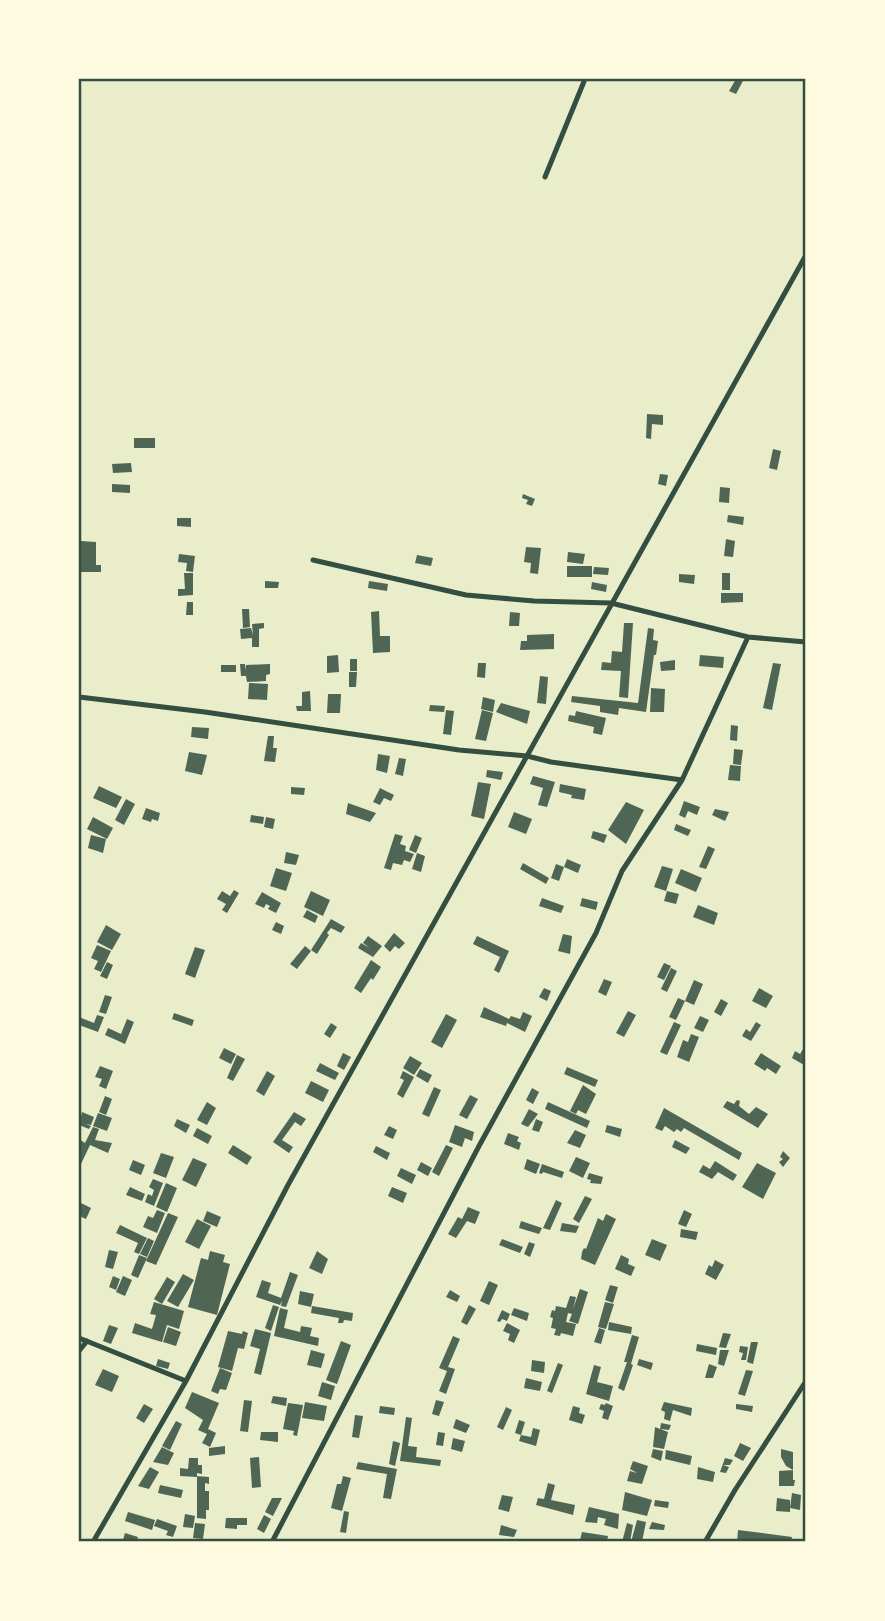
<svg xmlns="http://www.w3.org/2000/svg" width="885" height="1621" font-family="'Work Sans',sans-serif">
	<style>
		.building { fill: #4f6655 }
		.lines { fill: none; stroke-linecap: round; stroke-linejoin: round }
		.minor { stroke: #344e41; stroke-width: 5 }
		.neatline { fill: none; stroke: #344e41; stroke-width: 2.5 }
	</style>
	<rect width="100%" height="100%" fill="#e9edc9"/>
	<!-- building -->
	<path class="building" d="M736 79H744L736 94 729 91Z
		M647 414 663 415V425L652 424 651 439 646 438Z
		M134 438H155V448H134Z
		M773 449 781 451 777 470 769 468Z
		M131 463 132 472 113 473 112 464Z
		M660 474 668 475 666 486 658 484Z
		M112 484 130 485V493L112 492Z
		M720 487 730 488 729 503 719 502Z
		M523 494 535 499 532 506 526 504 528 500 522 498Z
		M728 515 744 517 743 525 727 522Z
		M177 518H191V527L177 526Z
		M726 539 735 541 733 557 724 556Z
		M81 541 96 542V565H101V572H80Z
		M526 547 541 548 538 574 530 573 531 563 524 562Z
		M568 552 585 554 583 564 567 562Z
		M179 554 195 556 193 572 186 571 187 563 178 562Z
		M417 555 433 558 431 566 415 563Z
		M567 566H592V577H567Z
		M594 567 609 568 608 575 593 574Z
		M184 573H193V595L178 596V589H185Z
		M722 573H730V590H722Z
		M679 574 695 575 694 584 679 582Z
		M265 581 279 582 278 588H265Z
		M369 581 388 584 387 591 368 588Z
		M592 582 607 585 606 592 591 589Z
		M721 593H743V602L721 603Z
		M187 602H193V615H186Z
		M242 609H249L250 627 243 628Z
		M379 611 380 636H390V652L373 653 371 612Z
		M510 612 520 613 519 626H509Z
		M264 623V628L259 629V647H252V638L241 639 240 629 251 628 253 635 252 624Z
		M624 623H633L628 698 619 697 621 671 601 670 602 662 611 663 612 651 622 652Z
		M648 628 654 629 653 640 658 641 656 655H654L646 712 619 708 618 715 600 712V706L571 702 572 696 638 703Z
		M554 634V649L520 650 521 641H527V635Z
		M338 655 339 672 327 673V656Z
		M700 655 724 657 723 668 699 666Z
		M350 659H357V671H350Z
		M675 660V670L661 671 660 662Z
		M478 663H486L485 678 477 677Z
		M773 663 781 664 772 710 763 708Z
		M240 664H245V670L246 665 270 664V674L266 675V681L247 682 246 676H241Z
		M221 665H236V672H221Z
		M349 672H357L356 687H349Z
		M540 676 548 677 546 704 537 703Z
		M249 683 268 684 267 700 248 699Z
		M651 688 665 689 664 712H650Z
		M310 691 311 711H297L296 706H302V692Z
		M328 694H341L340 713H327Z
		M483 697 495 700 493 712 481 709Z
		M501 703 530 711 527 724 496 712Z
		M430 705 445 706 444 712 429 711Z
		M446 710 454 711 451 735 443 734Z
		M482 710 493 713 486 741 475 739Z
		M576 711 606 718 602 735 593 733 594 727 568 721 569 715 575 716Z
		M731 725 738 726 737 741 730 740Z
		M192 727 209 728 208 739 191 737Z
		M268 736H274L273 748H277L275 762 264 761Z
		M734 749 743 750 741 765 733 764Z
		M189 752 207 755 202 775 185 771Z
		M378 754 390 756 387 773 376 770Z
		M399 758 406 759 403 776 395 774Z
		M730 765 741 766 740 781 728 780Z
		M487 770 503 772 501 780 486 777Z
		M533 776 555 782 547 807 538 805 543 788 530 784Z
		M478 782 491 784 484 819 471 816Z
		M560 784 586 789 584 800 571 798 572 795 559 792Z
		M99 786 122 797 116 808 93 798Z
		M291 787 305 788 304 795 291 794Z
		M380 788 394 795 391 801 384 798 380 805 373 802Z
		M126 799 135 804 124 825 115 820Z
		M684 801 700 807 697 815 688 811 685 818 679 815Z
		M626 802 644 810 626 844 608 830Z
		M348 803 376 813 370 822 346 814Z
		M146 808 160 813 158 821 152 819 151 822 142 819Z
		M715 809 729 812 725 821 712 815Z
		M514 812 532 819 526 834 508 827Z
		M251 815 264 817 263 824 250 822Z
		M93 817 113 828 107 839 87 829Z
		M266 817 275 819 273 829 264 827Z
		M676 824 691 830 688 836 674 830Z
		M593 831 607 835 604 843 591 838Z
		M395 834 403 836 400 844 406 846 405 851 414 854 410 862 404 860 402 865 393 863 391 870 384 868Z
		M91 835 106 839 103 853 88 848Z
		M415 835 422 838 416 853 409 850Z
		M708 846 715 849 706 869 699 867Z
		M286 852 299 855 296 865 284 863Z
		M417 853 425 856 421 872 412 869Z
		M567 859 581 865 578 873 564 867Z
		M523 863 549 878 546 884 520 869Z
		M556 864 564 867 559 881 551 878Z
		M662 866 673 869 666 891 654 887Z
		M276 868 292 873 286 891 270 886Z
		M681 869 702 878 696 892 675 883Z
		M234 890 239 893 227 913 222 910 226 904 217 899 222 891 230 896Z
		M311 891 330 900 323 916 304 907Z
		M667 891 679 894 676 904 664 901Z
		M262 892 281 903 276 913 268 909 270 906 266 904 264 908 255 904Z
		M542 898 564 906 561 913 539 906Z
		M582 898 598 902 596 910 580 906Z
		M698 905 718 913 714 925 693 917Z
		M307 910 318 916 315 923 303 917Z
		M331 919 345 927 341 933 331 928 327 933 329 935 317 954 311 950Z
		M276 922 284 926 281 934 272 930Z
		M106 925 121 934 112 950 97 942Z
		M394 933 405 943 399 949 395 946 390 952 384 946Z
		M563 934 572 936 570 954 558 951Z
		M368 936 382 946 373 957 358 948 361 943 370 948 363 943Z
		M477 936 509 951 499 973 494 970 500 957 473 944Z
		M97 945 111 951 101 972 94 969 98 961 91 958Z
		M305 946 311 951 297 969 290 964Z
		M195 947 205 950 195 978 185 974Z
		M371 960 381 967 373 980 371 978 361 993 354 988Z
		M107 962 113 965 107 979 100 976Z
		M664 963 671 966 664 980 657 977Z
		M671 968 677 971 667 992 661 989Z
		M604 979 612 982 606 996 598 992Z
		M694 980 703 984 694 1005 685 1001 676 1020 669 1017 678 998 685 1001Z
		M544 988 551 991 547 1001 539 997Z
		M759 988 773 996 766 1008 752 1001Z
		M105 995 112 997 106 1014 99 1012Z
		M721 999 728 1003 721 1016 714 1012Z
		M484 1007 509 1019 511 1016 520 1019 523 1012 532 1016 525 1032 507 1023 506 1026 480 1017Z
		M628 1011 636 1015 624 1037 616 1033Z
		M174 1013 194 1020 192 1026 172 1019Z
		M446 1014 457 1020 442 1048 431 1042Z
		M97 1015 104 1017 98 1032 79 1025V1017L94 1023Z
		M700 1016 709 1020 703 1032 694 1028Z
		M127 1019 134 1022 125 1044 105 1035 108 1028 121 1034Z
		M674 1022 681 1025 667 1055 660 1052Z
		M756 1022 761 1025 751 1041 742 1036 746 1029 750 1032Z
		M331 1023 337 1027 330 1038 324 1034Z
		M691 1034 699 1037 689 1062 677 1057 683 1040 688 1042Z
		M806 1044V1061L804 1065 792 1058 795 1051 800 1054Z
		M224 1048 236 1054 231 1064 219 1058Z
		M343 1053 351 1057 344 1070 337 1066Z
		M761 1053 781 1066 776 1074 767 1068 765 1071 754 1064Z
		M237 1055 245 1059 233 1081 227 1078Z
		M410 1056 422 1063 414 1075 403 1068Z
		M320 1063 339 1073 335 1080 316 1071Z
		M100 1066 113 1071 106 1089 99 1086 102 1079 95 1077Z
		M567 1067 598 1080 595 1087 564 1074Z
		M420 1069 432 1075 428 1083 416 1076Z
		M267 1071 275 1076 264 1096 256 1091Z
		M403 1071 414 1077 403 1098 397 1094 404 1080 400 1078Z
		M311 1081 329 1090 323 1102 305 1093Z
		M583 1085 596 1094 586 1114 578 1110 576 1114 570 1111Z
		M434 1087 441 1090 429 1117 422 1114Z
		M532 1088 539 1092 533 1104 526 1100Z
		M470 1095 478 1099 467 1119 459 1115Z
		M105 1096 112 1099 106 1115 99 1112Z
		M737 1100 740 1101 739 1106 749 1114 756 1107 768 1114 758 1128 723 1107 727 1101 734 1104Z
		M207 1102 216 1108 207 1125 197 1120Z
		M548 1102 590 1121 587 1128 545 1109Z
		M664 1108 742 1153 739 1160 684 1128 681 1132 677 1129 674 1132 665 1126 662 1131 655 1128Z
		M529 1109 538 1114 528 1127 521 1124Z
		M82 1112 94 1117 91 1125 86 1124 91 1126 89 1129 79 1125Z
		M294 1112 306 1119 301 1126 295 1122 282 1140 293 1147 289 1153 273 1142Z
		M98 1113 112 1118 107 1131 93 1126Z
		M177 1119 190 1125 186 1133 174 1126Z
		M536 1119 543 1122 539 1132 532 1130Z
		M455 1125 474 1132 472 1141 465 1138 462 1147 449 1142Z
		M607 1125 622 1129 620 1137 605 1132Z
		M389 1126 397 1130 393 1139 384 1135Z
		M93 1127 99 1129 95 1140 112 1143 108 1153 90 1145 81 1164 79 1163V1139L85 1143Z
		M197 1128 212 1136 208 1144 193 1136Z
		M575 1130 586 1135 580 1148 567 1143Z
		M508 1133 519 1137 517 1141 521 1143 519 1150 504 1144Z
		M675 1140 690 1148 686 1154 672 1147Z
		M233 1145 252 1157 247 1165 228 1153Z
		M446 1145 453 1148 439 1176 432 1172Z
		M376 1146 390 1153 387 1160 373 1152Z
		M783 1151 790 1158 783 1167 779 1162 783 1159 780 1157Z
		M161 1153 174 1157 166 1178 153 1173Z
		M576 1157 590 1163 583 1178 569 1171Z
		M193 1158 207 1164 196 1187 182 1180Z
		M527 1159 540 1164 536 1174 524 1169Z
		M133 1160 145 1165 141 1175 129 1170Z
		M715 1161 737 1175 733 1181 718 1172 712 1179 699 1172 703 1165 710 1169Z
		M421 1162 432 1168 428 1176 417 1170Z
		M757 1163 776 1173 763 1199 742 1187Z
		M542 1164 564 1172 562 1178 543 1172 542 1174 539 1173Z
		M401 1168 416 1175 412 1184 397 1176Z
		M589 1173 603 1177 601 1184 590 1183 591 1180 587 1179Z
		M153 1179 163 1183 154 1206 145 1202 148 1194 152 1196 154 1190 149 1187Z
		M166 1183 177 1188 167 1212 156 1207Z
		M130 1187 145 1194 142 1201 126 1195Z
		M392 1187 407 1193 403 1203 388 1196Z
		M585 1196 592 1199 579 1223 573 1219Z
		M556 1200 562 1203 550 1230 543 1228Z
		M79 1202 91 1208 86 1219 79 1216Z
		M468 1207 480 1212 475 1224 467 1221 456 1238 448 1234 458 1217 462 1219Z
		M157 1210 165 1213 157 1233 143 1227 148 1216 153 1218Z
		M684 1210 692 1214 686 1227 678 1224Z
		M207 1211 221 1217 217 1227 203 1221Z
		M168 1213 178 1217 156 1265 146 1261Z
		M606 1214 616 1219 595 1265 581 1259 582 1252 584 1248 586 1249 598 1218 603 1221Z
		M197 1219 211 1226 199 1249 185 1242Z
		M521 1221 542 1228 539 1234 519 1228Z
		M562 1223 579 1226 576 1233 560 1231Z
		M120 1225 147 1238 139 1254 134 1252 138 1243 116 1233Z
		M681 1229 698 1232 696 1240 680 1237Z
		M148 1238 154 1241 147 1257 140 1254Z
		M502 1239 523 1247 520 1253 499 1245Z
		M652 1239 667 1245 660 1261 645 1255Z
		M529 1242 535 1244 530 1257 524 1254Z
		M109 1250 118 1252 113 1269 105 1267Z
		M210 1251 225 1255 223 1262 230 1264 217 1315 188 1307 201 1258 208 1260Z
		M317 1251 328 1259 322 1274 309 1268Z
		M139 1255 147 1258 138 1278 131 1275Z
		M621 1255 629 1259 628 1264 635 1267 631 1276 615 1269Z
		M715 1260 724 1265 716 1280 705 1274 709 1265 712 1267Z
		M290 1272 298 1275 286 1307 281 1306 282 1301 280 1305 256 1297 262 1280 271 1283 268 1293 281 1298Z
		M183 1274 194 1280 178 1307 167 1301Z
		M113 1276 120 1279 116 1290 109 1287Z
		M123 1276 132 1280 125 1296 116 1292Z
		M167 1277 175 1282 162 1304 154 1299Z
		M489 1281 498 1285 489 1305 480 1301Z
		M610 1285 618 1287 613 1303 605 1300Z
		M580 1289 588 1292 578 1324 569 1321 572 1314 568 1313 566 1322 576 1324 573 1336 561 1333 560 1336 554 1335 556 1329 551 1328 553 1318 550 1317 552 1310 555 1311 556 1306 566 1308 570 1296 576 1297 573 1309Z
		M450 1290 460 1296 457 1302 446 1297Z
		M300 1291 314 1294 311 1307 298 1304Z
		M154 1302 184 1311 179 1329 167 1325 162 1342 132 1333 135 1323 152 1329 156 1315 150 1314Z
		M605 1302 614 1304 606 1329 598 1327Z
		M273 1305 279 1307 271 1331 265 1328Z
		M469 1305 476 1309 467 1325 461 1322Z
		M312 1306 353 1313 352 1321 344 1320 343 1323H338L339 1318 311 1313Z
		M280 1308 288 1310 284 1328 300 1332 301 1326 312 1328 310 1336 319 1338 318 1346 274 1336Z
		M514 1308 529 1313 527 1321 511 1315Z
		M502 1310 510 1314 507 1321 502 1319 500 1322 497 1321Z
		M609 1322 632 1327 631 1334 608 1330Z
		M507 1323 520 1330 514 1343 508 1340 510 1334 503 1331Z
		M109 1325 118 1328 111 1344 103 1341Z
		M168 1327 181 1332 176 1346 163 1342Z
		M599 1328 605 1330 601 1344 594 1342Z
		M255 1329 271 1333 261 1375 254 1373 260 1349 250 1346Z
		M228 1331 242 1334 243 1331 248 1333 244 1349 238 1348 232 1371 218 1367Z
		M723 1333 731 1334 726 1348 719 1347Z
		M632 1335 639 1337 631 1364 633 1365 624 1391 618 1388 627 1362H624Z
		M453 1336 460 1339 448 1367 455 1369 446 1394 439 1391 447 1371 439 1368Z
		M341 1341 351 1345 337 1384 326 1380Z
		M751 1342H758L753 1364 747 1362Z
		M697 1344 717 1348 716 1355 696 1351Z
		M740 1346 748 1347 746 1360H741L743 1353 739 1352Z
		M311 1350 325 1354 321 1368 307 1365Z
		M720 1350H729L724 1366 718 1364Z
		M158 1359 170 1363 168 1369 156 1366Z
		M639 1359 653 1363 651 1370 637 1365Z
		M532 1360 545 1362 544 1373 531 1371Z
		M558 1363 563 1365 552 1393 547 1391Z
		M709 1364 717 1367 713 1378H705Z
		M594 1365 601 1367 597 1382 613 1386 609 1401 586 1394Z
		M220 1368 232 1373 226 1390 220 1389 218 1394 211 1391Z
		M103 1369 119 1376 112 1392 95 1385Z
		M746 1370 753 1371 745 1396 738 1394Z
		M526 1378 542 1382 540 1391 524 1388Z
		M322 1382 335 1386 331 1400 318 1396Z
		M192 1392 219 1403 208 1429 216 1433 210 1447 202 1443 207 1434 198 1430 203 1420 185 1408Z
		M273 1396 287 1398 286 1406 271 1403Z
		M244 1400 252 1401 248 1432 240 1431Z
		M436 1400 444 1402 439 1416 432 1414Z
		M305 1402 327 1406 324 1421 302 1418Z
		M664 1402 692 1408 691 1416 673 1410 670 1421 664 1419 665 1412 661 1410Z
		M288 1403 303 1405 297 1436 293 1435 294 1431 283 1429Z
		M606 1403 613 1406 608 1420 602 1418 604 1411 599 1409 601 1404 605 1405Z
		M144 1404 153 1409 144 1423 136 1418Z
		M736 1404 753 1406 752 1412 736 1409Z
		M380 1406 395 1408 394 1415 379 1413Z
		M573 1406 580 1408 579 1413 585 1415 582 1424 569 1420Z
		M506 1407 512 1410 503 1430 497 1427Z
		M355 1415 363 1416 359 1438 352 1437Z
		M406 1417 412 1418 408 1446 417 1447 416 1457 441 1460 440 1466 400 1461Z
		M456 1419 470 1425 466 1433 453 1428Z
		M519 1420 525 1422 521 1435 515 1433Z
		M176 1421 182 1424 170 1450 162 1446Z
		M661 1423 671 1425 669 1430 660 1429 668 1432 664 1449 653 1447 655 1427 660 1429Z
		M533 1428 540 1430 536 1446 519 1441 521 1435 531 1437Z
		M261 1432H278V1442L260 1440Z
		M438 1432 445 1433 443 1446 436 1445Z
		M453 1438 465 1441 462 1452 451 1449Z
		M393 1441 400 1443 395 1466 389 1464Z
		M740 1443 751 1448 743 1461 734 1456Z
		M225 1446V1454L209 1456V1448Z
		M162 1447 174 1453 168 1465 153 1462Z
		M653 1449 663 1451 661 1461 651 1457Z
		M781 1449 793 1452V1480H795L794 1486H779V1471L793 1470 786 1466 781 1457Z
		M666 1450 692 1456 690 1465 665 1459Z
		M259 1457 261 1487 252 1488 250 1458Z
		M189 1458H198V1465H202V1474L197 1473V1477L180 1476V1468L188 1469Z
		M725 1458 733 1460 730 1465H723L729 1467 726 1473 720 1472Z
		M633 1461 648 1466 642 1484 627 1481 630 1471 637 1473 630 1469Z
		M358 1462 397 1469 391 1499 383 1498 387 1474 356 1469Z
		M150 1467 159 1472 149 1489 138 1486Z
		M698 1467 715 1472 713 1482 697 1479Z
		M197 1476 209 1477V1484L205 1483V1491H209V1510H206V1519L197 1518Z
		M343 1476 351 1478 342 1511 331 1508 337 1484H341Z
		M548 1483 555 1485 551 1500 575 1505 573 1515 536 1505 538 1498 544 1499Z
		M160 1485 183 1490 181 1498 158 1493Z
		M625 1492 652 1500 647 1516 622 1510Z
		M792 1493 801 1495 800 1510 790 1508Z
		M502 1495 513 1497 509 1512 498 1509Z
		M272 1498H282L273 1516 265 1512Z
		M777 1498 790 1500V1512L776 1511Z
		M655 1500 669 1502 668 1508 654 1506Z
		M589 1507 619 1514 618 1529 604 1525 606 1519 598 1517 597 1523 585 1522Z
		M344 1511 349 1512 346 1533 340 1532Z
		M128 1512 155 1520 152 1530 125 1521Z
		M185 1514 195 1516 193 1528 183 1527Z
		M264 1515 271 1519 264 1533 257 1529Z
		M226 1518H247V1525H237V1529L225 1528Z
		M157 1519 177 1526 173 1537 166 1535 168 1531 154 1526Z
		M637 1520 646 1522 642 1542H631Z
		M652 1522 665 1525 664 1530 649 1529Z
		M195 1523 205 1524 203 1539 193 1538Z
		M627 1523 633 1525 630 1542H622Z
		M501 1525 517 1530 514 1537 499 1535Z
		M738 1530 792 1537 791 1542H737Z
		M582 1532 608 1536 607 1542 580 1540Z
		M125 1533 138 1537 137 1542 123 1540Z"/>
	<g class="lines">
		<!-- minor -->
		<path class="minor" d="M545 177 585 79
			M313 560 466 595 534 601 611 603 748 637 806 642
			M79 697 205 712 459 750 527 756 551 762 682 780
			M79 1338 186 1381
			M79 1351 87 1341
			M93 1542 186 1381 288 1185 806 255
			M272 1542 479 1146 596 933 622 871 682 780 748 637
			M705 1542 735 1490 806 1381"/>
	</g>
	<!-- border -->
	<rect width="885" height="1621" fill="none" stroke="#fefae0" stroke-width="161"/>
	<rect x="80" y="80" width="724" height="1460" class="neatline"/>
</svg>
